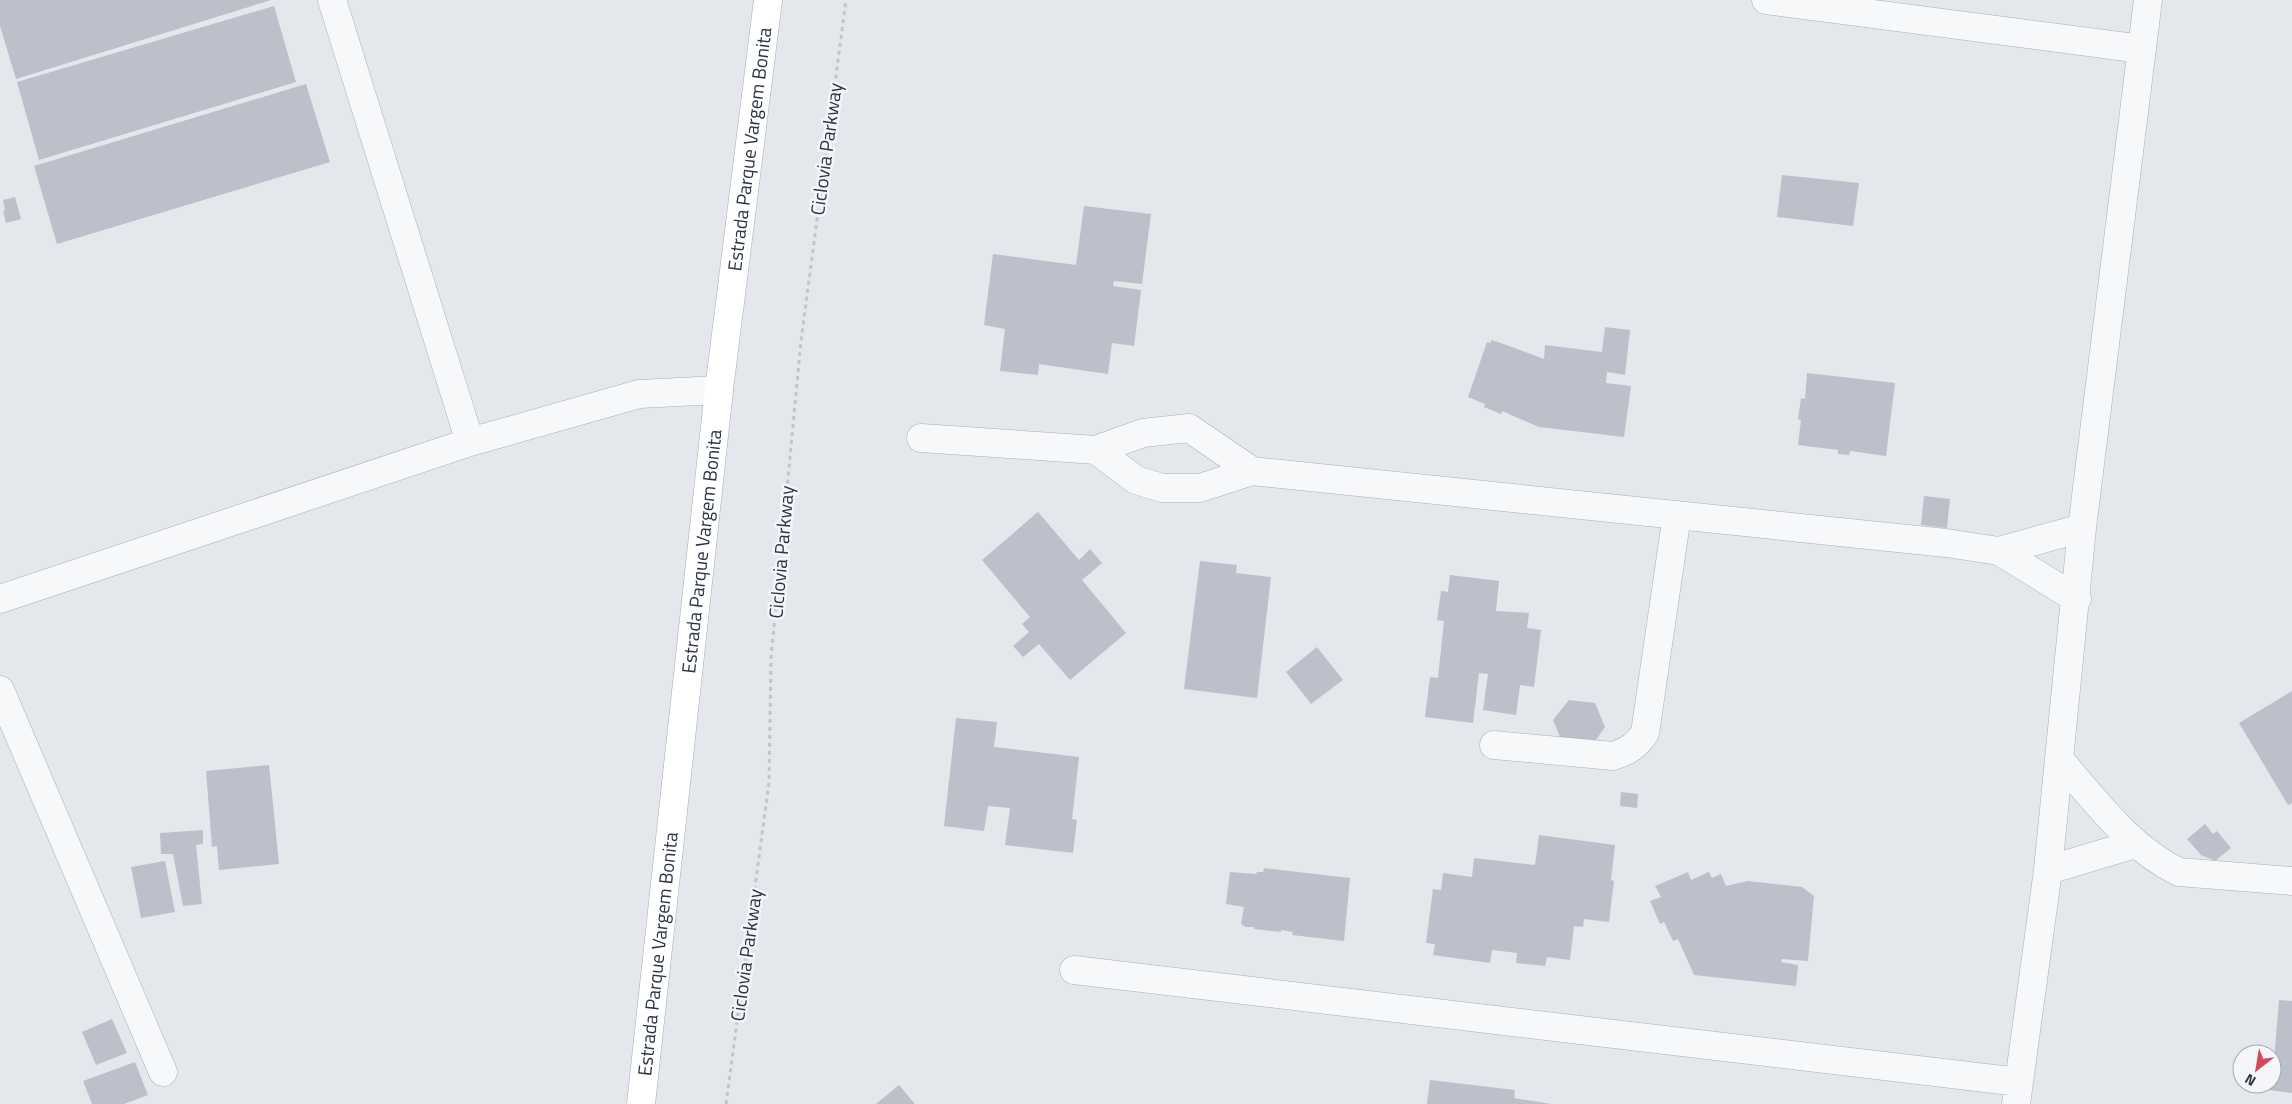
<svg xmlns="http://www.w3.org/2000/svg" width="2292" height="1104" font-family="'Titillium Web',sans-serif">
	<style>
		.building { fill: #bbc0ca }
		.lines { fill: none; stroke-linecap: round; stroke-linejoin: round }
		.minor-casing { stroke: #a9aeb7; stroke-width: 29 }
		.major-casing { stroke: #a3abb8; stroke-width: 29 }
		.path { stroke: #c2c5cb; stroke-width: 3; stroke-dasharray: 4 4; stroke-linecap: butt }
		.minor { stroke: #f7f8fa; stroke-width: 28 }
		.major { stroke: #fff; stroke-width: 28 }
		.labels { text-anchor: middle; stroke-width: 5; stroke-linejoin: round; paint-order: stroke }
		.street-label { font-size: 19px; fill: #2b3445; stroke: #f4f6f9 }
	</style>
	<rect width="100%" height="100%" fill="#e4e7ec"/>
	<!-- building -->
	<path class="building" d="M0 0H271L16 79 0 26Z
		M274 6 296 82 39 160 17 82Z
		M306 84 330 162 57 244 34 166Z
		M1782 175 1859 183 1853 226 1777 217Z
		M15 197 21 219 6 223 3 211 5 210 3 200Z
		M1084 206 1151 214 1142 284 1114 281 1113 286 1141 290 1134 346 1112 343 1108 374 1039 364 1038 375 1000 371 1005 329 984 325 993 254 1076 265Z
		M1605 327 1630 330 1625 375 1607 372 1606 383 1631 386 1624 437 1539 427 1502 411 1501 414 1484 407 1485 404 1468 397 1487 342 1491 343V340L1501 343 1544 359 1545 345 1602 352Z
		M1807 373 1895 383 1886 456 1850 451 1849 455 1838 454V450L1798 445 1801 420 1798 419 1801 398 1805 399Z
		M1924 496 1950 499 1947 528 1921 525Z
		M1038 512 1079 560 1090 549 1102 563 1082 580 1126 633 1070 680 1039 644 1023 657 1013 646 1029 632 1022 624 1030 617 982 560Z
		M1200 561 1237 565 1236 573 1271 577 1257 698 1184 689Z
		M1450 575 1499 581 1496 611 1529 613 1527 628 1541 630 1534 687 1520 685 1516 715 1483 710 1488 674 1479 673 1473 723 1425 717 1430 677 1438 678 1444 621 1437 620 1441 591 1448 592Z
		M1317 647 1343 680 1311 704 1286 672Z
		M2292 691V803L2288 805 2239 723Z
		M1569 700 1595 703 1605 727 1591 747 1563 744 1553 720Z
		M956 718 997 722 994 747 1079 757 1072 819 1077 820 1073 853 1005 845 1010 808 988 806 984 831 944 826Z
		M269 765 279 864 219 870 217 846 212 847 206 771Z
		M1621 792 1638 794 1637 808 1620 806Z
		M2205 824 2213 834 2217 831 2231 848 2215 861 2201 855 2187 839Z
		M203 830V844L196 845 202 904 183 906 173 854H161L160 833Z
		M1539 835 1615 845 1611 880 1614 881 1609 922 1584 919 1583 927 1574 926 1570 960 1547 957 1545 966 1516 963 1517 953 1492 950 1490 963 1433 955 1435 944 1426 943 1433 889 1441 890 1443 873 1472 877 1474 858 1535 865Z
		M165 861 175 912 141 918 131 867Z
		M1264 868 1350 878 1344 941 1292 935 1293 932 1281 930V932L1254 929V927H1245L1241 924 1244 907 1226 904 1230 872 1256 874 1257 872H1263Z
		M1688 872 1691 880 1709 872 1712 878 1721 874 1726 886 1748 881 1802 887 1814 896 1808 961 1782 959 1781 962 1798 965 1796 986 1694 975 1678 939 1673 941 1664 922 1660 924 1650 901 1661 897 1655 886Z
		M2279 1000 2292 1001V1093L2269 1090 2270 1084H2272Z
		M112 1019 127 1053 96 1065 82 1032Z
		M135 1062 148 1095 124 1104H92L83 1081Z
		M1430 1080 1515 1090 1514 1098 1551 1104H1427Z
		M899 1085 915 1104H876Z"/>
	<g class="lines">
		<!-- minor casing -->
		<g class="minor-casing">
			<path id="minor" d="M332 0 470 442
				M1766 0 2142 49
				M921 438 1096 450 1143 433 1189 428 1252 471 1946 543 1999 551 2077 599
				M1096 450 1136 480 1162 488H1200L1252 471
				M1999 551 2082 528
				M0 599 470 442 639 394 719 390
				M0 690 163 1072
				M1494 745 1613 756C1628 751 1636 746 1645 733L1677 515
				M2059 759C2095 800 2129 848 2179 872L2292 881
				M2048 870 2135 844
				M1074 970 2019 1082
				M2016 1104 2048 870 2082 528 2148 0"/>
		</g>
		<!-- major casing -->
		<g class="major-casing">
			<g id="major">
				<path id="s1" d="M641 1104 719 390 768 0"/>
			</g>
		</g>
		<!-- path -->
		<path class="path" d="M726 1104 769 782 771 658 801 341 846 0"/>
		<!-- minor -->
		<use href="#minor" class="minor"/>
		<!-- major -->
		<use href="#major" class="major"/>
	</g>
	<g class="labels">
		<!-- street labels -->
		<g class="street-label">
			<text transform="translate(826 149) rotate(-82)" y="7">Ciclovia Parkway</text>
			<text dy="7" stroke="none"><textPath href="#s1" startOffset="961">Estrada Parque Vargem Bonita</textPath></text>
			<text dy="7" stroke="none"><textPath href="#s1" startOffset="556">Estrada Parque Vargem Bonita</textPath></text>
			<text transform="translate(781 552) rotate(-85)" y="7">Ciclovia Parkway</text>
			<text dy="7" stroke="none"><textPath href="#s1" startOffset="151">Estrada Parque Vargem Bonita</textPath></text>
			<text transform="translate(746 955) rotate(-82)" y="7">Ciclovia Parkway</text>
		</g>
	</g>
	<!-- north arrow -->
	<g transform="translate(2257 1069) rotate(211)"><circle r="24" fill="#f4f6f9" stroke="#a4a8b1"/>
	<path d="M0-4L9 19L0 12L-9 19Z" fill="#d1495b"/>
	<text y="-8" font-size="14" font-weight="bold" text-anchor="middle" fill="#2b3445">N</text>
	</g>
</svg>
